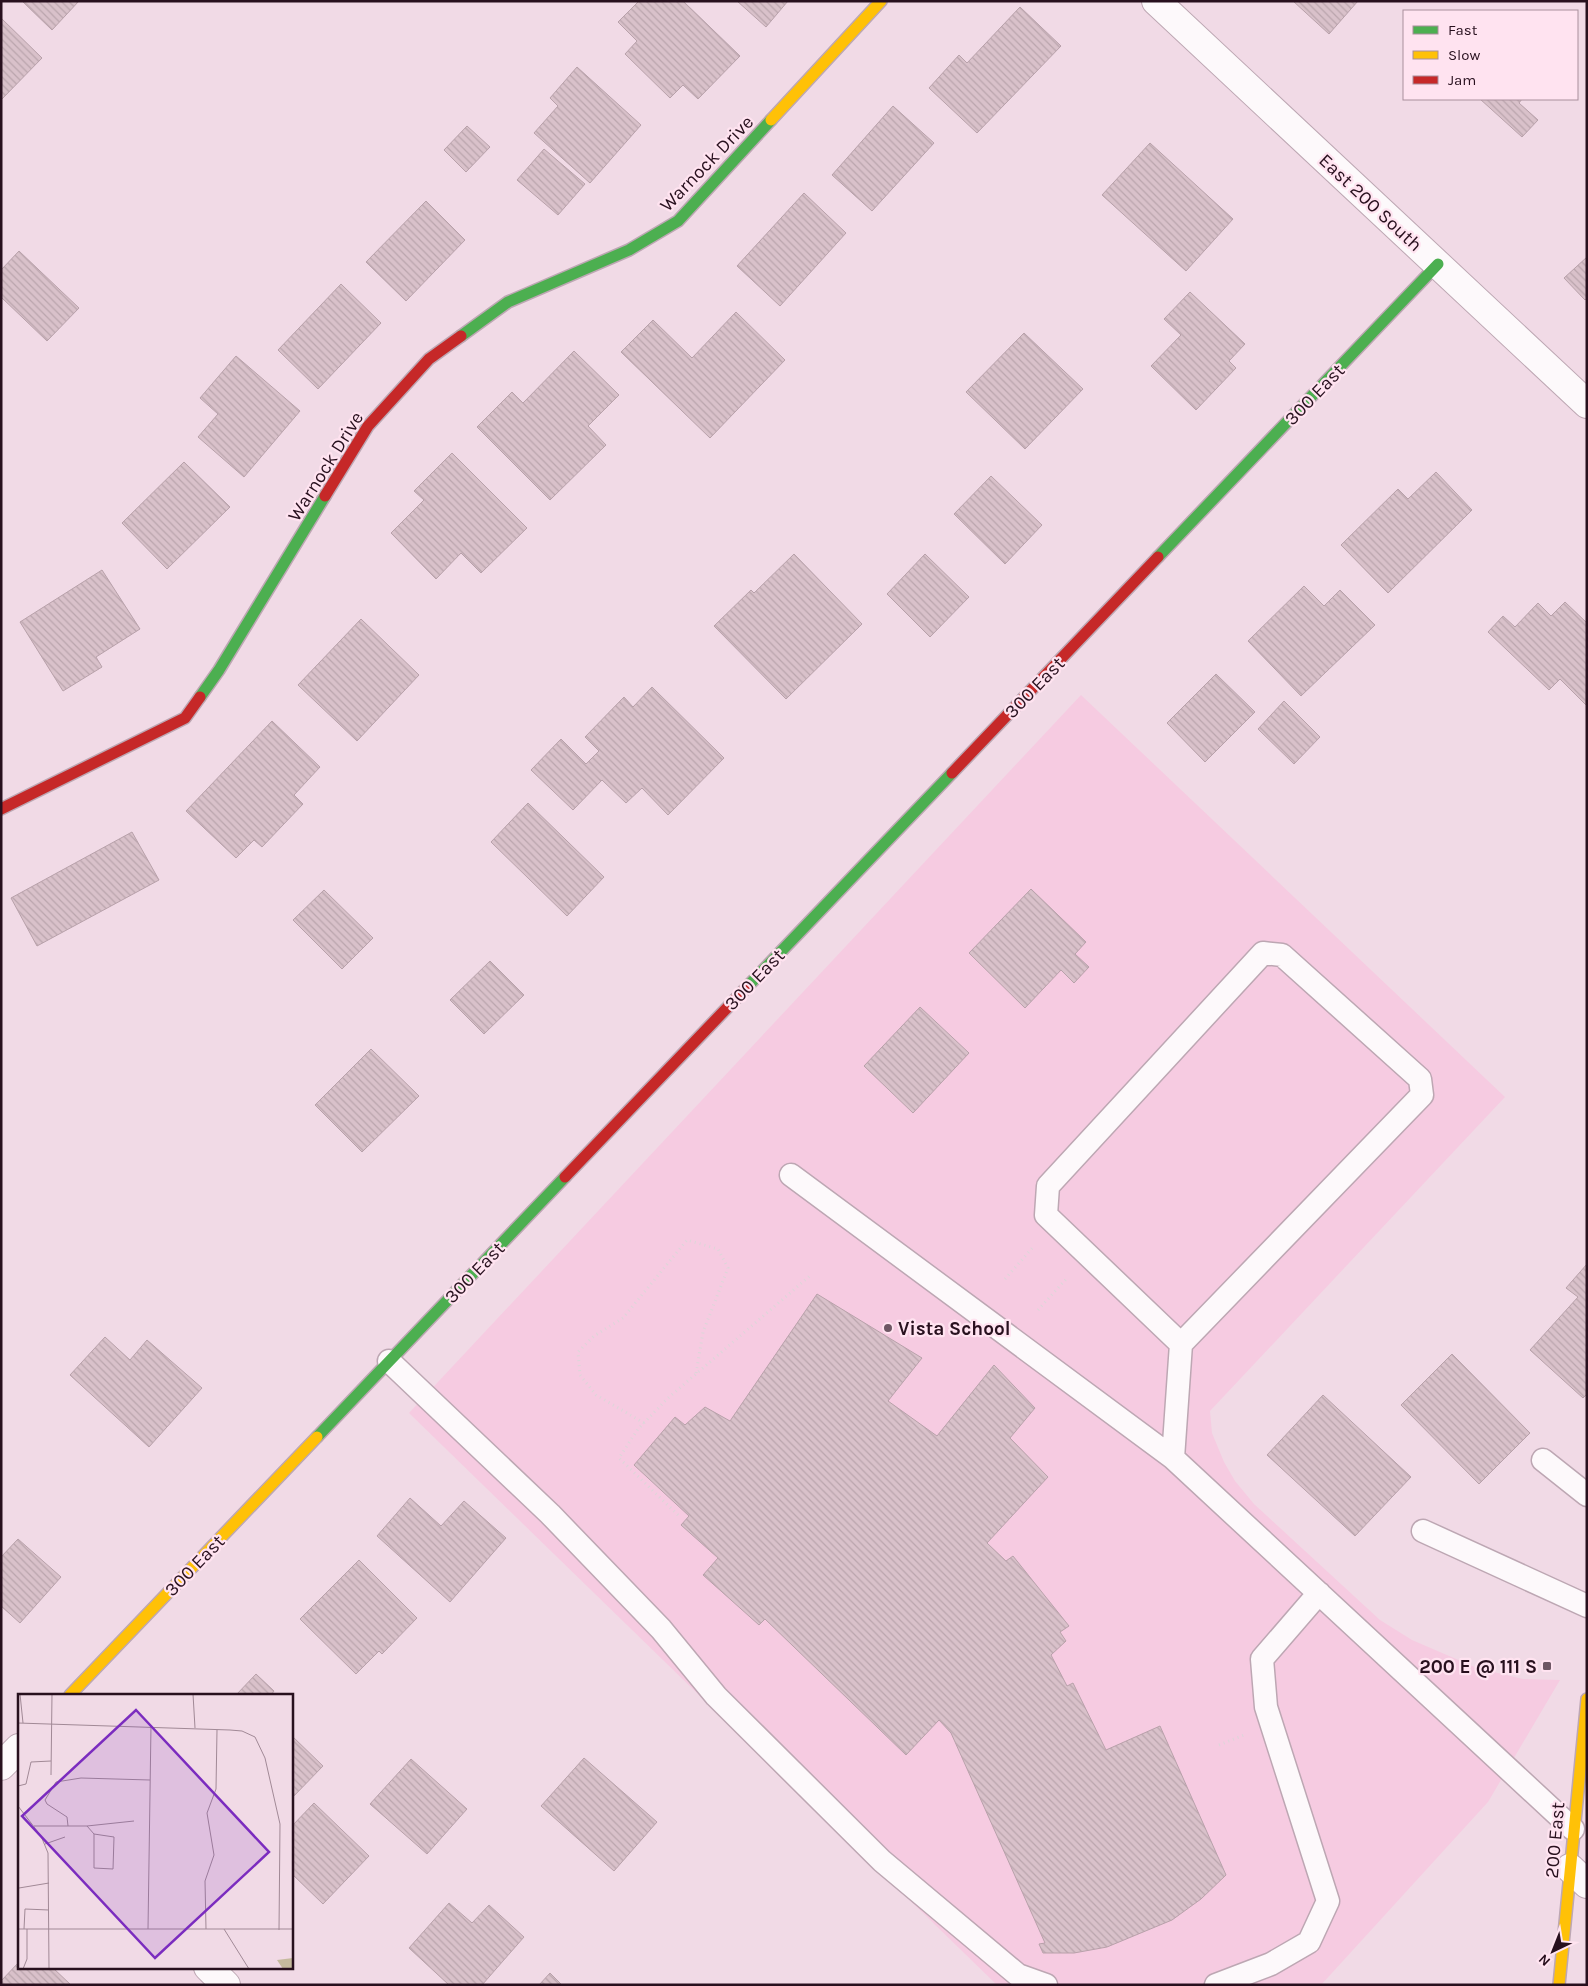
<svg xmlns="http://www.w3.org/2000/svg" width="1588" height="1986" font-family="Karla,sans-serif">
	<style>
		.built { fill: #f6cbe1 }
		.building { fill: url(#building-back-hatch); stroke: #b8a1aa }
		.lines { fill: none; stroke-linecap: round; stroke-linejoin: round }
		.lane-casing { stroke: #bda7b3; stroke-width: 25 }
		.street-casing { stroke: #bda7b3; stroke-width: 30 }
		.fast-casing { stroke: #bda7b3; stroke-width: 14 }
		.slow-casing { stroke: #bda7b3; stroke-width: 14 }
		.jam-casing { stroke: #bda7b3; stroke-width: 14 }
		.path { stroke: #ddd6d9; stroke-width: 3; stroke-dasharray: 1 4; stroke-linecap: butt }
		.lane { stroke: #fdf9fb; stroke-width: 22 }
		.street { stroke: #fdf9fb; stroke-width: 28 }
		.fast { stroke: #4caf50; stroke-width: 11 }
		.slow { stroke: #ffc107; stroke-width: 11 }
		.jam { stroke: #c62828; stroke-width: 11 }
		.poi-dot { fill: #6e5764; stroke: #ffe3f0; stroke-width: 2 }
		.labels { text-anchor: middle; stroke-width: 4.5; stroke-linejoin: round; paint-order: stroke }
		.street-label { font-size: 19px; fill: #28101e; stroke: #ffe3f0 }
		.poi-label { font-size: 19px; font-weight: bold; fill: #28101e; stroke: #ffe3f0; text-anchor: start }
		.inset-road { fill: none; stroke: #a18996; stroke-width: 1 }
		.view { fill: #7b2cbf; fill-opacity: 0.15; stroke: #7b2cbf; stroke-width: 2.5 }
		.inset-edge { fill: none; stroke: #28101e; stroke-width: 2.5 }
	</style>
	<defs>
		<pattern id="building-back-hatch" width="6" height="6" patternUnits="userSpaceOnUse" patternTransform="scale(1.25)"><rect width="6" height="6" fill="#d9c1ca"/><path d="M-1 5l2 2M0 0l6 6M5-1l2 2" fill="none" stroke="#baa5ad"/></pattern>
	</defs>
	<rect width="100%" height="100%" fill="#f1dae6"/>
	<!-- built -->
	<path class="built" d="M1081 695 1505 1097 1210 1411 1212 1433 1224 1462 1235 1481 1254 1504 1380 1620 1412 1640 1477 1668 1523 1679 1560 1680 1488 1802 1321 1985H997L409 1413Z"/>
	<!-- building -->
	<path class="building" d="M22 1H79L52 30Z
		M639 1H683L740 56 698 99 683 85 670 98 625 54 637 41 618 22Z
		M737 1H788L766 27Z
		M1293 1H1358L1329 34Z
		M1020 7 1061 46 977 133 929 88 959 55 967 63Z
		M1 18 42 58 1 100Z
		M577 67 641 125 590 183 534 133 558 106 550 98Z
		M1480 99H1522L1519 103 1538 120 1522 137Z
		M893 106 934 143 872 211 832 175Z
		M467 126 490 147 466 172 444 150Z
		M1150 143 1233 219 1186 271 1102 195Z
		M544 149 585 184 558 215 517 180Z
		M804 193 846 233 780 306 737 266Z
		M426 201 465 240 406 301 366 262Z
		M19 251 79 308 47 341 1 297V270Z
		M1587 257V298L1585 300 1564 278Z
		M341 284 381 323 318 389 278 350Z
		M1190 292 1245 344 1229 361 1236 368 1196 410 1151 366 1181 335 1164 319Z
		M736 312 785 360 710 438 621 352 653 320 692 358Z
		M1024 333 1083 389 1025 449 966 392Z
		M574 351 619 395 588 426 606 445 550 500 477 427 512 392 523 403Z
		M236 356 300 411 244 477 198 437 218 414 200 398Z
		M452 453 527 528 481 573 461 553 436 579 391 533 424 500 414 491Z
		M184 462 230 507 167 569 122 523Z
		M1436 472 1472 510 1388 593 1341 545 1398 489 1408 499Z
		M991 476 1042 525 1005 564 954 514Z
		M794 554 862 624 786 699 714 626 751 590 754 593Z
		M925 554 969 597 930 637 887 594Z
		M102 570 140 629 96 657 102 667 63 691 20 622Z
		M1304 586 1324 606 1340 590 1375 625 1301 696 1248 641Z
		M1565 602 1587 623 1586 705 1560 679 1549 690 1488 632 1503 616 1515 627 1538 603 1551 616Z
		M361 619 419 675 357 741 298 685Z
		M1216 674 1255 712 1205 762 1167 723Z
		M652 687 724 758 668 815 642 788 626 803 602 780 573 810 531 770 561 739 586 764 599 751 585 737 624 697 633 707Z
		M1284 701 1320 737 1294 764 1258 729Z
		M272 721 320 767 294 795 303 804 262 847 254 840 236 858 186 811Z
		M528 803 604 877 567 916 491 842Z
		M132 832 159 880 37 946 11 898Z
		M1031 889 1086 942 1075 954 1089 967 1074 983 1061 970 1025 1008 969 953Z
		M324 890 373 938 342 969 293 920Z
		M490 961 524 995 484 1034 450 1000Z
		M920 1007 969 1053 913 1113 864 1066Z
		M371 1049 419 1096 362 1152 315 1105Z
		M1587 1264V1394L1583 1398 1530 1350 1578 1297 1566 1288Z
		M817 1294 922 1358 888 1401 937 1436 994 1365 1035 1408 1010 1438 1048 1477 987 1543 1006 1561 1013 1556 1069 1626 1060 1632 1066 1641 1051 1655 1067 1686 1073 1683 1106 1750 1160 1726 1226 1875 1201 1899 1172 1920 1107 1947 1074 1953H1043L1039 1944 1045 1943 951 1733 939 1720 906 1755 765 1619 759 1625 703 1575 718 1558 681 1525 689 1516 634 1465 675 1417 685 1425 705 1407 730 1421Z
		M105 1337 130 1360 147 1340 202 1388 149 1447 70 1375Z
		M1452 1354 1530 1433 1479 1484 1401 1405Z
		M1323 1395 1411 1477 1355 1536 1267 1455Z
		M410 1498 441 1526 464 1501 506 1538 450 1602 377 1536Z
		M18 1539 61 1577 20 1623 1 1606V1557Z
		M359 1560 417 1618 382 1654 379 1651 356 1674 300 1619Z
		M256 1674 274 1691 271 1695H236Z
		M291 1735 323 1766 291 1799Z
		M584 1758 657 1822 614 1871 541 1806Z
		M411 1759 467 1809 427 1854 370 1804Z
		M314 1803 369 1856 323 1904 291 1873V1827Z
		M449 1903 472 1923 489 1905 524 1937 482 1985H449L409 1948Z
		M19 1962V1967H52L71 1985H1V1981Z
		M550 1973 562 1985H539Z"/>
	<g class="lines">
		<!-- lane casing -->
		<g class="lane-casing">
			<path id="lane" d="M791 1175 1173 1458 1573 1829
				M389 1361 550 1514 661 1629 716 1696 882 1861 1018 1975 1046 1985
				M1173 1458 1181 1344 1422 1095 1420 1079 1282 955 1263 953 1048 1186 1046 1215 1181 1344
				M1543 1460 1587 1495
				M1423 1531 1587 1606
				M1216 1985 1271 1964 1309 1942 1328 1901 1266 1707 1262 1659 1319 1593"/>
		</g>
		<!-- street casing -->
		<g class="street-casing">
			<path id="street" d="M1156 1 1587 404
				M1 1766 19 1748
				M1570 1868 1587 1884
				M208 1967 226 1985"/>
		</g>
		<!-- fast casing -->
		<g class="fast-casing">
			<path id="fast" d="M461 336 508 302 629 250 678 221 771 120
				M1158 557 1438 264
				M200 697 219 670 325 496
				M748 986 952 773
				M317 1437 565 1177"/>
		</g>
		<!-- slow casing -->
		<g class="slow-casing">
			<path id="slow" d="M771 120 881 1
				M70 1695 317 1437
				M1559 1985 1587 1699"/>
		</g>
		<!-- jam casing -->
		<g class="jam-casing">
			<path id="jam" d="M325 496 368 426 429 359 461 336
				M952 773 1158 557
				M1 809 185 718 200 697
				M565 1177 748 986"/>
		</g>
		<!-- path -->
		<path class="path" d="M1005 1279 1034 1246
			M1038 1310 1068 1277
			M644 1423 596 1395 580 1375 578 1352 594 1336 623 1318 687 1240 718 1249 728 1268 703 1332 696 1374
			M678 1515 619 1458 638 1429 667 1399 812 1274
			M1219 1745 1244 1735"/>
		<!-- lane -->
		<use href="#lane" class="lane"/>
		<!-- street -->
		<use href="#street" class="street"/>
		<!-- fast -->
		<use href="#fast" class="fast"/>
		<!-- slow -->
		<use href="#slow" class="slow"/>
		<!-- jam -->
		<use href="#jam" class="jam"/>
	</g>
	<!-- markers -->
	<g class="poi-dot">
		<circle cx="888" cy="1328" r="5"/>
		<rect x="1542" y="1661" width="10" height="10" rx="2.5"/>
	</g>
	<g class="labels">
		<!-- street labels -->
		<g class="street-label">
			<text transform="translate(706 163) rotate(-46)" y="7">Warnock Drive</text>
			<text transform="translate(1371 202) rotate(43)" y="7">East 200 South</text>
			<text transform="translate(1314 394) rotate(-46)" y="7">300 East</text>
			<text transform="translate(325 466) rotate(-58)" y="7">Warnock Drive</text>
			<text transform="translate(1034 687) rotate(-46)" y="7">300 East</text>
			<text transform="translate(754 979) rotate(-46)" y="7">300 East</text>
			<text transform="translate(474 1272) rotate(-46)" y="7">300 East</text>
			<text transform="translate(194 1565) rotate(-46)" y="7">300 East</text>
			<text transform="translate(1554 1840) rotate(-85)" y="7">200 East</text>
		</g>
		<!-- poi labels -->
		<g class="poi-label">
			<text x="898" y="1335">Vista School</text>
			<text x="1537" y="1673" text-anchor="end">200 E @ 111 S</text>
		</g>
	</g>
	<!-- overview -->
	<g transform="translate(18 1694)">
		<rect width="275" height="275" fill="#f1dae6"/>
		<path d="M275 264V275H265L259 266Z" fill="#c5ba9d"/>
		<path class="inset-road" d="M2 0 5 29M175 0 177 34M0 29 212 36 224 37 237 43 247 64 262 130 261 236M33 81 34 0M0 92 8 90 13 68 33 67M0 112 23 142 30 159 31 275M16 132H69L116 127M50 132 49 123 29 110 27 106 38 88 63 84 132 86M69 132 76 140V174L95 175 96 143 76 140M27 150 47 143M1 194 31 189M0 235H275M6 235 7 215 31 216M130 235 133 31M188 235 187 187 196 161 189 119 198 95 199 36M206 235 231 275M5 275 9 265V235"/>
		<path class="view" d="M118 16 251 158 137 264 4 122Z"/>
		<rect width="275" height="275" class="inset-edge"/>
	</g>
	<!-- border -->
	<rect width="1588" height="1986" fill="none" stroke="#28101e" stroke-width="5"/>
	<!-- legend -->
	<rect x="1403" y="10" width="175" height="90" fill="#ffe3f0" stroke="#a98f9c"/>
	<rect x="1413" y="26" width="25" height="8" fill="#4caf50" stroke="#a98f9c"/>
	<text x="1448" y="35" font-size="15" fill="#28101e">Fast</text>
	<rect x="1413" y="51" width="25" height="8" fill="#ffc107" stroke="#a98f9c"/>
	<text x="1448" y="60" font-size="15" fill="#28101e">Slow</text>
	<rect x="1413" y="76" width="25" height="8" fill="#c62828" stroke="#a98f9c"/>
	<text x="1448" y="85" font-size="15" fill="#28101e">Jam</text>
	<!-- north arrow -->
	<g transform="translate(1553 1951) rotate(223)" stroke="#ffe3f0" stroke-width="4" paint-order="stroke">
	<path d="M0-4L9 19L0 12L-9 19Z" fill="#28101e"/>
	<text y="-8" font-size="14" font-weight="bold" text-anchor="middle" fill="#28101e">N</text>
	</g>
</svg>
